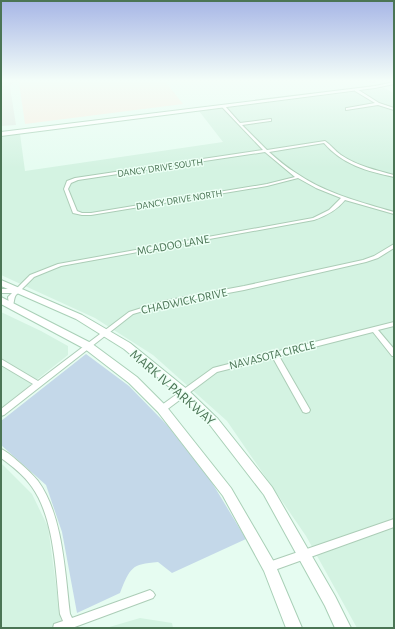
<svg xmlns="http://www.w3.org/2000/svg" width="395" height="629" font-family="'Alegreya Sans',sans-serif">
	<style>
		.residential { fill: #d4f3e2 }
		.industrial { fill: #e0ece4 }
		.education { fill: #f8eee2 }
		.green { fill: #c4d8e9 }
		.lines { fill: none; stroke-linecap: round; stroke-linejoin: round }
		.river { fill: #e5bae4; fill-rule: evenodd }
		.street-casing { stroke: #accdb7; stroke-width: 2 }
		.secondary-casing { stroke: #a9d0b7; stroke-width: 2 }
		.street { fill: #fff; fill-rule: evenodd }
		.secondary { fill: #fff; fill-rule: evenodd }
		.labels { text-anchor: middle; stroke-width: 3; stroke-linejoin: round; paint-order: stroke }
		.far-street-label { font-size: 10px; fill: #4b7555; stroke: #ecfff5 }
		.street-label { font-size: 12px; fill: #4b7555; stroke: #ecfff5 }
		.near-street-label { font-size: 14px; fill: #4b7555; stroke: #ecfff5 }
	</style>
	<rect width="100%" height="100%" fill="#e6fcf1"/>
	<!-- residential -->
	<path class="residential" d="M384 88 394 93V628H357L306 536 227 421 153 355 95 318 1 275V136L20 134 25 171 223 142 199 111Z
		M1 312 41 331 68 346V355L1 408Z
		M1 463 32 494 48 527 62 628H1Z
		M140 618 172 623 173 628H106Z"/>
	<!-- industrial -->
	<path class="industrial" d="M1 80H14L10 87 16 125 1 126Z"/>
	<!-- education -->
	<path class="education" d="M23 80H164L183 104 25 124 19 83Z"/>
	<!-- green -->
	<path class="green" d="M86 354 129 386 167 425 211 481 246 539 172 573 158 562C131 564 130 568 120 593L77 613 62 532 46 485 1 445V421Z"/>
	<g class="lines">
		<!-- river -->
		<path class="river" d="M364 80H377L378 81 374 83 365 81Z"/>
		<!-- street casing -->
		<g class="street-casing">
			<path id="street" d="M355 89H357L379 103 394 108V110L378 105 346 110V108H347L375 103 355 91Z
				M222 105H224L240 123 271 119V121H270L242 125 267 150 325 141C331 145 335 151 341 155 357 166 376 170 394 175V177C367 171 343 165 324 143L269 152C277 159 286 167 296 173 325 193 360 202 394 212V214L345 200C337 210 326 216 314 220L61 266 34 277 21 290V292C13 294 15 300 13 305H9L8 297 12 293H1V289H16L30 275 58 264 313 218 329 210 341 198 316 188 298 178 267 186 91 215H82L73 213 64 189 67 181 75 178 263 150 222 107ZM265 152 295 177 267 184 91 213H82L77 211 68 189 71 183 78 180Z
				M394 244V248L378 258 366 262 244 290 164 305 133 314 4 415 1 416V409L33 384 1 365V359L38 381 129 312 164 301 244 286 363 260 374 256Z
				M394 322V326L378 330 394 349V356H392L373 332 279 356 309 408 310 410 309 412 306 413 303 412 273 358 217 372 165 411 162 412 159 411 158 409 159 407 213 368 271 353 274 352H275Z
				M1 449C8 452 15 459 21 464 27 469 33 475 38 481 63 515 65 573 70 614L72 618 150 590 153 592 155 595 153 598 72 628H53L54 624 63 621 60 614C56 576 55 519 32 487 24 475 12 466 1 458Z
				M394 519V527L269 572 266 570 264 567 266 564 269 562Z"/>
		</g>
		<!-- secondary casing -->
		<g class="secondary-casing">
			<path id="secondary" d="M394 82V84L375 88 1 136V132L375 86Z
				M1 280 82 315 130 343 188 390 218 419 272 487 335 596 351 628H335L325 606 264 495 210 425 180 396 124 349 76 319 1 286Z
				M1 297 91 343 137 377 166 406 231 488 274 562 302 628H286L264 571 223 496 158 412 129 383 85 349 1 304Z"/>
		</g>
		<!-- street -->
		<use href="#street" class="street"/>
		<!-- secondary -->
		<use href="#secondary" class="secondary"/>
	</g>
	<!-- sky -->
	<linearGradient id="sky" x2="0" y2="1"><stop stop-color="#a7b6e6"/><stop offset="0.48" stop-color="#f4fef9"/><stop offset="1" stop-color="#f4fef9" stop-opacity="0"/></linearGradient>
	<rect width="395" height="168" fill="url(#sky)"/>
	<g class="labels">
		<!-- far-street labels -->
		<g class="far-street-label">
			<text transform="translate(160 167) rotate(-8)" y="4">DANCY DRIVE SOUTH</text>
			<text transform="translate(179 199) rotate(-9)" y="4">DANCY DRIVE NORTH</text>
		</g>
		<!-- street labels -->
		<g class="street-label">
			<text transform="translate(173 245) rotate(-10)" y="4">MCADOO LANE</text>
			<text transform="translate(184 301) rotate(-12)" y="4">CHADWICK DRIVE</text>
			<text transform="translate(272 355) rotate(-14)" y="4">NAVASOTA CIRCLE</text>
		</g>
		<!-- near-street labels -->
		<g class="near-street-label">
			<text transform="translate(173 387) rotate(41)" y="5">MARK IV PARKWAY</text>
		</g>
	</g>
	<!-- border -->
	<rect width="395" height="629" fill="none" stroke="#4b7555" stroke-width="4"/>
</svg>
